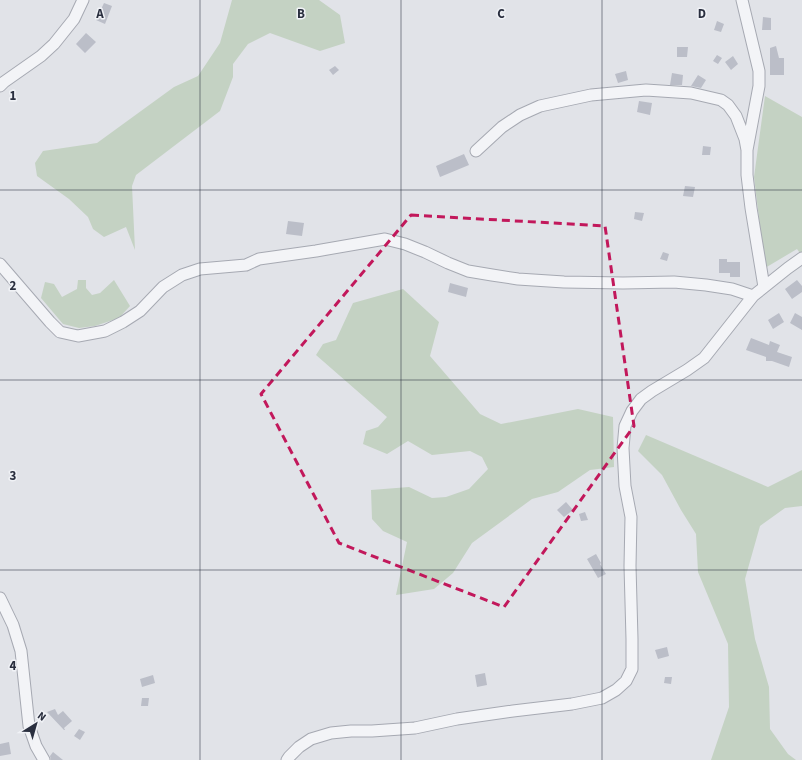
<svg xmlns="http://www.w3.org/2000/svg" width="802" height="760" font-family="'Source Sans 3',sans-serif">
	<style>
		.green { fill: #c4d2c3 }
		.building { fill: #bbbec8 }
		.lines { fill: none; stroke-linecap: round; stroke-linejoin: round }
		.minor-casing { stroke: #a6a9b2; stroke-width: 13 }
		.minor { stroke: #f3f4f7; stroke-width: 11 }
		.marked { fill: none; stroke: #c2185b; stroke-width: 3; stroke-dasharray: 8 5; stroke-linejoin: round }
		.grid { fill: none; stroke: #2a2f3f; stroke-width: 1; stroke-opacity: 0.55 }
		.grid-label { font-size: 13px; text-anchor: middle; font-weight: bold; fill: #2a2f3f; stroke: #f0f2f6; stroke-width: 3; stroke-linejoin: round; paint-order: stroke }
	</style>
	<rect width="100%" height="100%" fill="#e1e3e8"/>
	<!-- green -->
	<path class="green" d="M232 0H319L340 15 345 43 320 51 270 33 248 44 233 64V77L220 111 136 175 132 186 135 250 126 227 104 237 93 229 88 217 69 199 37 176 35 163 43 151 97 143 174 87 198 76 220 43Z
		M765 96 802 117V256L797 249 765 268 754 177Z
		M78 280H86V288L92 295 100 293 114 280 130 306 119 318 95 326 79 328 63 324 41 298 45 282 54 284 62 297 77 289Z
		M403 289 439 322 430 356 480 414 501 424 578 409 613 417 614 467 590 470 558 492 532 499 472 543 453 573 434 589 396 595 407 542 383 531 372 519 371 490 409 487 432 498 446 497 469 489 488 469 482 457 470 451 432 455 408 441 387 454 363 444 366 431 378 427 387 417 316 355 323 344 336 340 353 303Z
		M646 435 768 487 802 470V506L785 508 760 526 745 579 755 639 769 687 770 729 788 754 796 760H711L729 707 728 644 698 572 696 534 681 510 662 475 638 451Z"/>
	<!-- building -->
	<path class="building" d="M104 3 112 6 105 24 96 20Z
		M763 17 771 18V30H762Z
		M717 21 724 24 721 32 714 30Z
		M86 33 96 42 85 53 76 44Z
		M776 46 779 58H784V75H770V48Z
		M677 47H688L687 57H677Z
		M717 55 722 58 718 64 713 61Z
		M733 56 738 64 731 70 725 62Z
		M335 66 339 70 333 75 329 70Z
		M626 71 628 80 618 83 615 74Z
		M672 73 683 75 682 85H670Z
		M698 75 706 80 701 88 691 86Z
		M639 101 652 103 650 115 637 112Z
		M703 146 711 147 710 155H702Z
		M464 154 469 165 440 177 436 166Z
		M685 186 695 187 693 197 683 196Z
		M635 212 644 213 642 221 634 219Z
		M288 221 304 223 302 236 286 234Z
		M663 252 669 254 667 261 660 259Z
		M719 259H727V262H740V277H730V273H719Z
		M797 280 802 286V292L792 299 785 289Z
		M450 283 468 288 466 297 448 292Z
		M779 313 784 322 773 329 768 320Z
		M795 313 802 317V330L790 323Z
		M751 338 769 345 770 341 780 345 777 352 792 357 789 367 772 361H766V357L746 350Z
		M566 502 573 510 564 517 557 510Z
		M585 512 588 520 581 521 579 514Z
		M596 554 601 563 600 564 606 574 598 578 587 559Z
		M667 647 669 656 658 659 655 650Z
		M485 673 487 685 477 687 475 675Z
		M153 675 155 683 142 687 140 679Z
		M665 677H672L671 684 664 683Z
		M142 698H149L148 706H141Z
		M55 709 58 715 63 711 72 721 64 728 65 730H64L47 712Z
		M79 729 85 732 80 740 74 736Z
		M9 742 11 754 0 756V744Z
		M53 752 63 760H51L50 756Z"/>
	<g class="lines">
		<!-- minor casing -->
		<g class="minor-casing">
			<path id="minor" d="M742 0 759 71V86L747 150V175L751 208 764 287
				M0 86 4 82 41 56 54 44 74 19 83 0
				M476 151 502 127 520 115 540 106 591 95 646 90 691 93 721 100 728 105 736 116 745 139 747 150
				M0 264 50 322 60 332 78 336 105 331 123 322 140 311 163 287 182 275 200 269 246 265 259 259 316 251 385 239 405 244 425 252 448 263 468 271 492 275 518 279 564 282 623 283 674 282 706 285 732 289 753 296
				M0 598 13 625 21 651 29 726 36 746 44 760
				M287 760 289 757 299 747 311 739 331 733 351 731H372L415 728 457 719 513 711 572 704 602 698 616 690 626 681 632 669V639L630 566 631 517 625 486 623 448 625 426 632 411 641 399 652 391 687 370 704 358 753 296 788 268 802 258"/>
		</g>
		<!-- minor -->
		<use href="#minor" class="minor"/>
	</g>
	<!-- marked area -->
	<path class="marked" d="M411 215 605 226 634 426 504 607 339 543 261 394Z"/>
	<!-- grid -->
	<path class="grid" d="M200 0V760M401 0V760M602 0V760M0 190H802M0 380H802M0 570H802"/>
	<g class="grid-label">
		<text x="100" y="18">A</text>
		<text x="301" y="18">B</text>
		<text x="501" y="18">C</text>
		<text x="702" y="18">D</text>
		<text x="13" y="100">1</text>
		<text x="13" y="290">2</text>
		<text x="13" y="480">3</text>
		<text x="13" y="670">4</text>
	</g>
	<!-- north arrow -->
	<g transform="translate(36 724) rotate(37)" stroke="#f0f2f6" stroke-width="3" paint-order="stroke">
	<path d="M0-3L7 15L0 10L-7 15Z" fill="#2a2f3f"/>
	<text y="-6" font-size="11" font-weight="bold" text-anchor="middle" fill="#2a2f3f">N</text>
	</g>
</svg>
